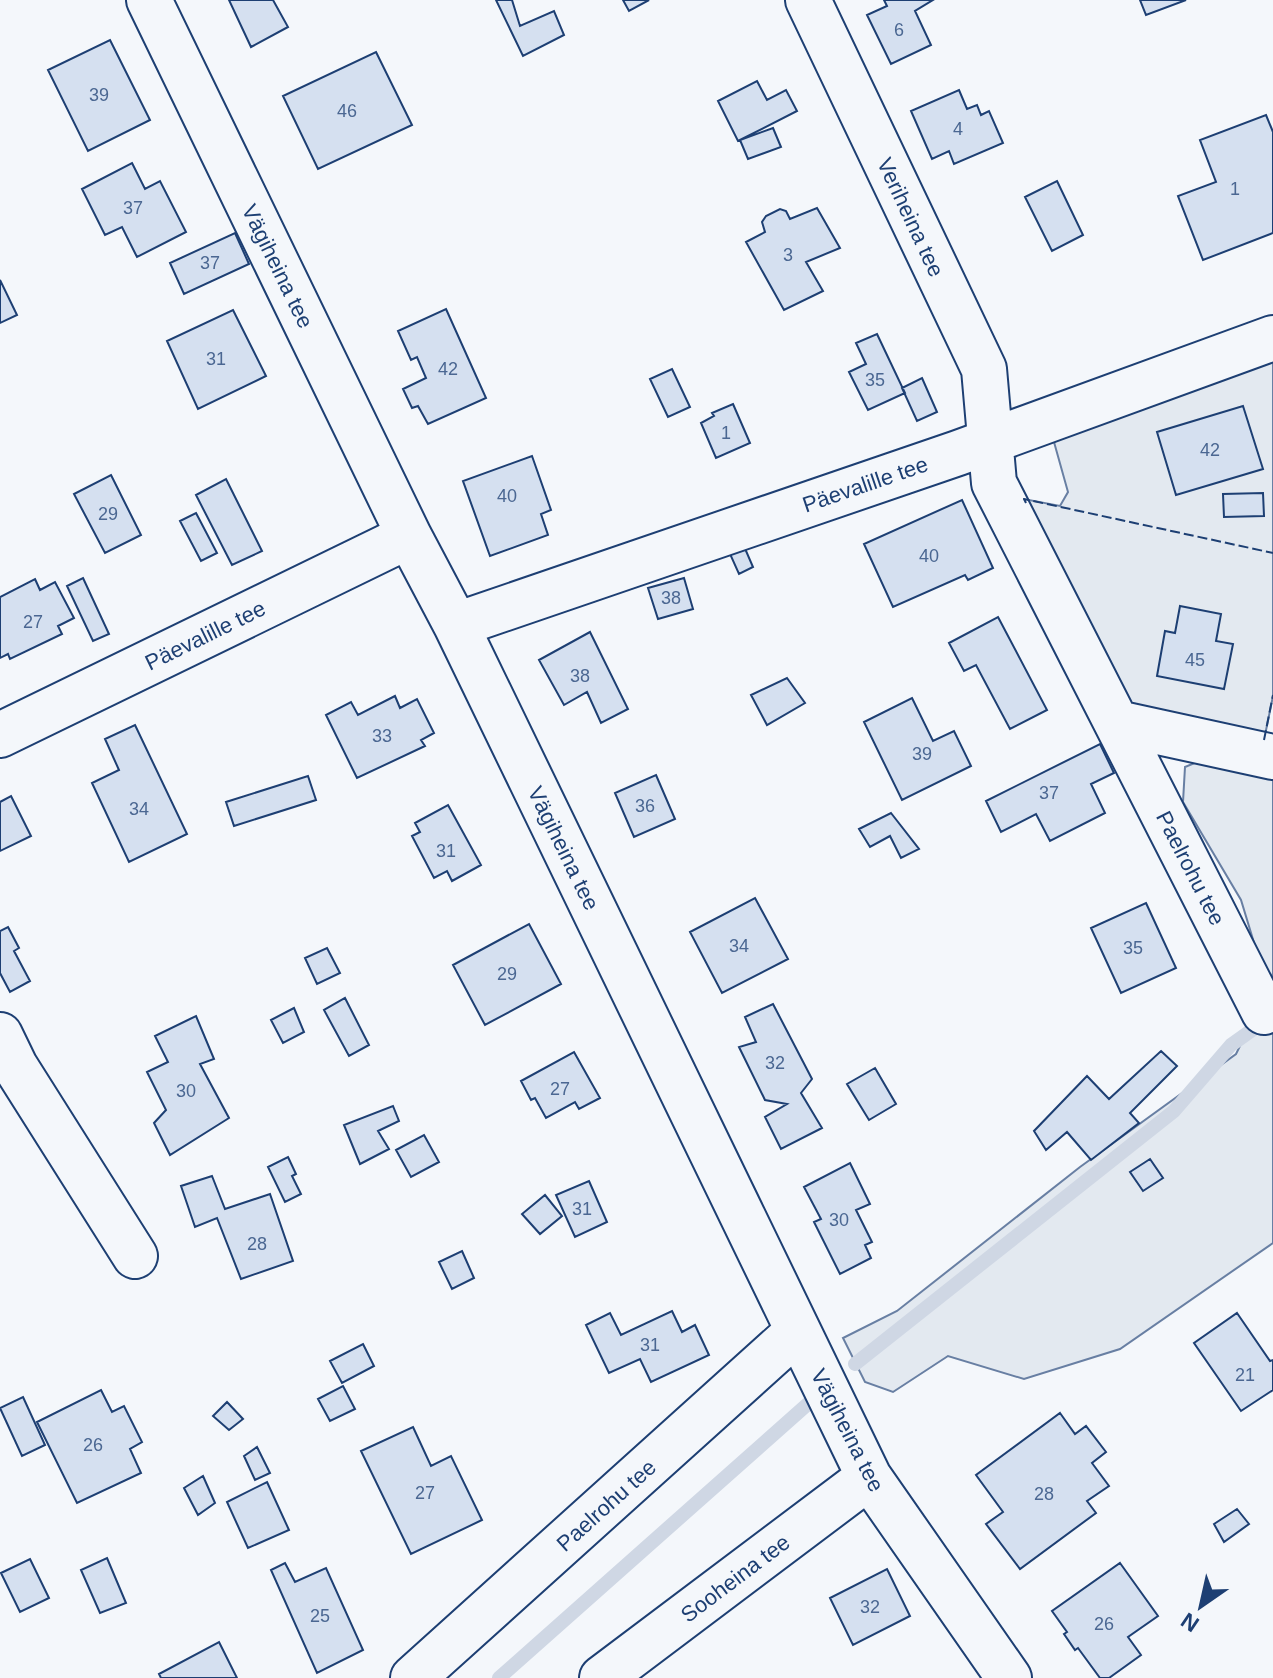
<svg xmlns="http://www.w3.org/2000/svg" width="1273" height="1678" font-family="Arial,sans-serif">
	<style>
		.green { fill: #e3e9f0; stroke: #687fa3; stroke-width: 2 }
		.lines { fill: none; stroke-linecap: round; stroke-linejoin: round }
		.stream { stroke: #cfd7e4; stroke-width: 14 }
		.building { fill: #d5e0f0; stroke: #1d3f73; stroke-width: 2 }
		.minor-casing { stroke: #1d3f73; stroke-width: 48 }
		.minor { stroke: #f4f7fb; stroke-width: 44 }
		.fence { stroke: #1d3f73; stroke-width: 2; stroke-dasharray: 10 4; stroke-linecap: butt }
		.labels { text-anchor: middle; stroke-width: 6; stroke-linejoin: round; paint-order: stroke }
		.number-label { font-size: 18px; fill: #4b6792 }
		.street-label { font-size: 22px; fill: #1d3f73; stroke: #f4f7fb }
	</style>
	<rect width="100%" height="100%" fill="#f4f7fb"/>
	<!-- green -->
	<path class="green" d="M1273 349V696L1264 740 1127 710 1024 499 1060 506 1068 492 1054 442 1041 430Z
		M1202 760 1273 774V1243L1120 1349 1024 1379 948 1356 893 1392 865 1382 843 1338 897 1311 1080 1167 1236 1054 1268 989 1241 900 1183 802 1185 767Z"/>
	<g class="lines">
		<!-- stream -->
		<path class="stream" d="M855 1364 1174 1111 1231 1045 1266 1020
			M499 1678 810 1402"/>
	</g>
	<!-- building -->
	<path class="building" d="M229 0H273L288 27 251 47Z
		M496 0H512L520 26 554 11 564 35 523 56Z
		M623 0H649L629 11Z
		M884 0H933L915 11 931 45 891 64 867 15 887 6Z
		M1140 0H1186L1146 15Z
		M110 40 150 120 88 151 48 70Z
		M376 52 412 125 318 169 283 96Z
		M757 81 767 100 786 90 797 111 738 141 718 101Z
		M959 90 967 109 977 105 981 115 989 111 1003 143 954 164 949 151 932 159 911 111Z
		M1266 115 1273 132V233L1203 260 1178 196 1216 182 1200 140Z
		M773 128 781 147 748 159 740 140Z
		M132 163 145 189 160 181 186 232 137 257 122 227 105 235 82 189Z
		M1057 181 1083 235 1052 251 1025 197Z
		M817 208 840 248 806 262 823 291 784 310 746 242 765 232 762 222 766 216 780 209 786 211 790 219Z
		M235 233 249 264 184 294 170 263Z
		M0 280 17 315 0 323Z
		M446 309 486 398 428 424 418 406 412 408 403 389 426 378 417 357 411 360 398 331Z
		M233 310 266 376 198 409 167 341Z
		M877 334 905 393 868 410 849 372 866 364 856 343Z
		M672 369 690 407 668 417 650 379Z
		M922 378 937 412 917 421 902 388Z
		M733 404 750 443 716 458 701 423 714 416 712 413Z
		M1243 406 1263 469 1176 495 1157 432Z
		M532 456 551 510 541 514 548 535 490 556 463 481Z
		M111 475 141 535 105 553 74 494Z
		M226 479 262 551 232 565 196 495Z
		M1263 493 1264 516 1224 517 1223 494Z
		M962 500 993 568 968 580 965 575 893 607 864 544Z
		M196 513 217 553 201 561 180 521Z
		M740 537 753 567 739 574 726 545Z
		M83 578 109 634 93 641 67 586Z
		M684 578 693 609 658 619 648 588Z
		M35 579 40 590 55 582 74 618 58 626 62 634 10 659 8 654 0 658V597Z
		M1180 606 1221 614 1216 641 1233 644 1224 689 1157 676 1165 631 1175 633Z
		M998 617 1047 710 1010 729 976 665 964 671 949 643Z
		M590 632 628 709 601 723 587 692 564 705 539 660Z
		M787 678 805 703 767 725 751 695Z
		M395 696 400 708 417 699 434 733 421 740 425 746 357 778 326 715 351 702 358 715Z
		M912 698 933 741 954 731 971 766 902 800 864 722Z
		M135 725 187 834 129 862 92 783 119 770 105 739Z
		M1100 744 1114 773 1091 784 1105 813 1050 841 1036 814 1001 832 986 801Z
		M656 775 675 819 634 837 615 793Z
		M308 776 316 800 234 826 226 802Z
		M11 796 31 836 0 851V802Z
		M448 805 481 865 452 881 447 871 434 878 412 836 420 832 415 823Z
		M891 813 919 849 901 858 890 836 870 847 859 829Z
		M755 898 788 959 722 993 690 932Z
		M1146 903 1176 968 1121 993 1091 928Z
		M529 924 561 984 485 1025 453 965Z
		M8 927 19 948 14 951 30 981 10 992 0 973V931Z
		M327 948 340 973 317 984 305 958Z
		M345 998 369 1045 349 1056 324 1010Z
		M773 1004 812 1079 801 1093 822 1128 781 1149 765 1117 787 1104 765 1100 739 1047 756 1042 745 1017Z
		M294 1008 304 1032 283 1043 271 1020Z
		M196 1016 214 1059 200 1064 229 1118 170 1155 154 1123 166 1110 147 1072 168 1062 155 1036Z
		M1161 1051 1177 1066 1130 1113 1139 1123 1091 1160 1067 1132 1046 1150 1034 1131 1087 1076 1109 1099Z
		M574 1052 600 1098 579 1109 575 1102 546 1118 535 1098 531 1100 521 1081Z
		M875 1068 896 1104 869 1120 847 1084Z
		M393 1106 399 1121 378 1131 389 1149 360 1164 344 1125Z
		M424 1135 439 1162 411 1177 396 1150Z
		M288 1157 296 1174 292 1176 301 1194 285 1202 268 1167Z
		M1150 1159 1163 1178 1143 1191 1130 1172Z
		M850 1163 870 1204 856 1210 872 1242 865 1245 871 1258 840 1274 814 1222 821 1219 804 1187Z
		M212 1176 225 1209 270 1194 293 1261 241 1279 217 1218 195 1227 181 1186Z
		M589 1181 607 1222 575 1237 556 1195Z
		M545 1195 562 1216 540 1234 522 1214Z
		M462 1251 474 1278 452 1289 439 1262Z
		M672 1311 682 1332 695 1325 709 1355 651 1382 640 1359 609 1373 586 1325 610 1313 621 1335Z
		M1237 1313 1270 1361 1273 1360V1390L1241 1411 1194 1343Z
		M363 1344 374 1366 342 1383 330 1361Z
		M343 1386 355 1409 330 1421 318 1399Z
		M101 1390 112 1412 124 1406 142 1442 130 1449 141 1473 77 1503 37 1422Z
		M23 1397 45 1445 22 1456 0 1408Z
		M227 1402 243 1419 229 1430 213 1416Z
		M1060 1413 1075 1434 1086 1426 1106 1452 1092 1463 1109 1486 1087 1501 1096 1513 1020 1569 986 1524 1003 1512 976 1475Z
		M413 1427 431 1466 451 1456 482 1520 411 1554 361 1451Z
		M257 1447 270 1473 255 1480 244 1456Z
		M203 1476 215 1503 198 1515 184 1488Z
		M267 1482 289 1530 248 1548 227 1502Z
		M1237 1509 1249 1524 1224 1542 1214 1524Z
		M107 1558 126 1603 100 1613 81 1570Z
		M30 1559 49 1598 20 1612 1 1573Z
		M285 1563 295 1582 326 1568 363 1650 317 1673 271 1570Z
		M1120 1563 1158 1616 1128 1637 1141 1655 1109 1678H1100L1078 1648 1075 1650 1064 1634 1067 1632 1052 1611Z
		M887 1569 910 1616 853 1645 830 1598Z
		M219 1642 237 1678H161L159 1674Z"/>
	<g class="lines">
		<!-- minor casing -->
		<g class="minor-casing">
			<path id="minor" d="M149 0 409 536 456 625 869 1477 1009 1678
				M808 0 984 369 994 483 1264 1012
				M456 625 958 453 1273 338
				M1117 723 1273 757
				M0 735 409 536
				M0 1035 15 1066 135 1256
				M413 1678 798 1331
				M602 1678 869 1477"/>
		</g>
		<!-- minor -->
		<use href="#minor" class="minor"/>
		<!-- fence -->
		<path class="fence" d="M1026 503 1024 499 1273 553
			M1264 740 1273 695"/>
	</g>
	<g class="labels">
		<!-- number labels -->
		<g class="number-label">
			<text x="899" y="36">6</text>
			<text x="99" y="101">39</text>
			<text x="347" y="117">46</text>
			<text x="958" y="135">4</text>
			<text x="1235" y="195">1</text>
			<text x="133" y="214">37</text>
			<text x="788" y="261">3</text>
			<text x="210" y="269">37</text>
			<text x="216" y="365">31</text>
			<text x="448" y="375">42</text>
			<text x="875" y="386">35</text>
			<text x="726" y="439">1</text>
			<text x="1210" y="456">42</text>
			<text x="507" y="502">40</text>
			<text x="108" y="520">29</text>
			<text x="929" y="562">40</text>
			<text x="671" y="604">38</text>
			<text x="33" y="628">27</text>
			<text x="1195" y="666">45</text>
			<text x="580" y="682">38</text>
			<text x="382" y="742">33</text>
			<text x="922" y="760">39</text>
			<text x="1049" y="799">37</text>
			<text x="645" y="812">36</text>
			<text x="139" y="815">34</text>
			<text x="446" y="857">31</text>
			<text x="739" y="952">34</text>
			<text x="1133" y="954">35</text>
			<text x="507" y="980">29</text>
			<text x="775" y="1069">32</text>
			<text x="560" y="1095">27</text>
			<text x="186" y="1097">30</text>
			<text x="582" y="1215">31</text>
			<text x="839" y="1226">30</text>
			<text x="257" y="1250">28</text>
			<text x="650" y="1351">31</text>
			<text x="1245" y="1381">21</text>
			<text x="93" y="1451">26</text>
			<text x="425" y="1499">27</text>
			<text x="1044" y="1500">28</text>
			<text x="870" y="1613">32</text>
			<text x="320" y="1622">25</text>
			<text x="1104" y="1630">26</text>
		</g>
		<!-- street labels -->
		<g class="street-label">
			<text transform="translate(911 217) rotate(65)" y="8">Veriheina tee</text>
			<text transform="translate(278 266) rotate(64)" y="8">Vägiheina tee</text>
			<text transform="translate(865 484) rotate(-19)" y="8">Päevalille tee</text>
			<text transform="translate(205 635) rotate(-26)" y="8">Päevalille tee</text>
			<text transform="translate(564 848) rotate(64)" y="8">Vägiheina tee</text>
			<text transform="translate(1191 868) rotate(63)" y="8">Paelrohu tee</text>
			<text transform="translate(848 1430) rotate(63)" y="8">Vägiheina tee</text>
			<text transform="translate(606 1505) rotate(-42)" y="8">Paelrohu tee</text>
			<text transform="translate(735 1578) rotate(-37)" y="8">Sooheina tee</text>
		</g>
	</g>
	<!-- north arrow -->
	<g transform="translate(1201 1606) rotate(214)" stroke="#f4f7fb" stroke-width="6" paint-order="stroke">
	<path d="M0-6L14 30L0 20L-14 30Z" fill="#1d3f73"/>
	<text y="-12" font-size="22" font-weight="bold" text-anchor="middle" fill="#1d3f73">N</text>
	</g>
</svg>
